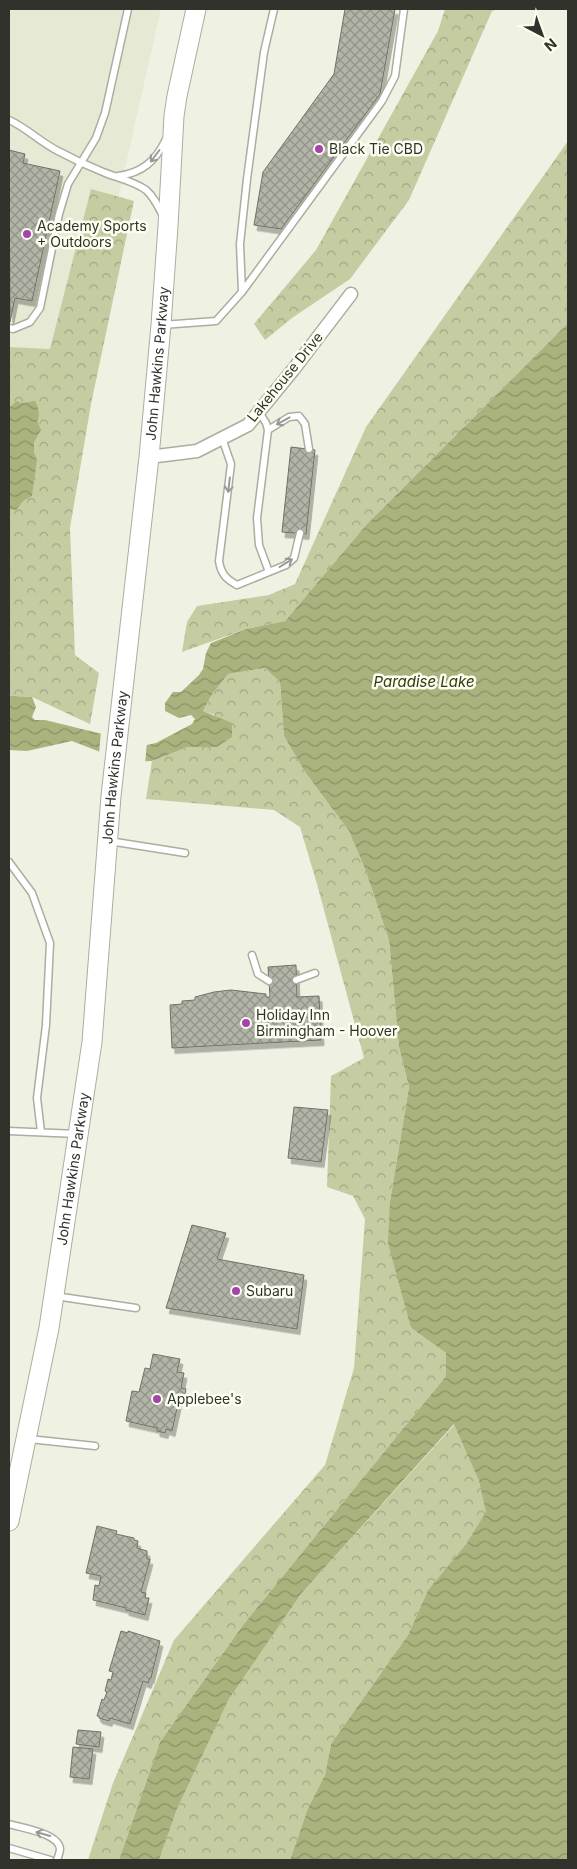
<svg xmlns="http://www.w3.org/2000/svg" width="577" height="1869" font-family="Inter,sans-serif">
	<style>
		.built { fill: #e6ead4 }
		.forest { fill: url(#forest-crowns) }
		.water { fill: url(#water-waves) }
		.pier { fill: #eff1e3 }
		.building { fill: url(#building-cross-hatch); stroke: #707265; filter: url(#shadow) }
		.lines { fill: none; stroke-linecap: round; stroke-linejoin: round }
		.service-casing { stroke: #abada0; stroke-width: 9 }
		.minor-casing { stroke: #abada0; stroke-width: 15 }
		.secondary-casing { stroke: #abada0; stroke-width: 21 }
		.service { stroke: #fff; stroke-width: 6 }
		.minor { stroke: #fff; stroke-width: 12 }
		.secondary { stroke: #fff; stroke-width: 19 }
		.oneway { stroke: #989896 }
		.poi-dot { fill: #a443ab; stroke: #fcfff0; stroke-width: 2 }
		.labels { text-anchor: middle; stroke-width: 5; stroke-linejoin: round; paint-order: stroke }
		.poi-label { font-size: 14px; fill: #31322c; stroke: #fcfff0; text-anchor: start }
		.street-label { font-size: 14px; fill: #31322c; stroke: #fcfff0 }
		.water-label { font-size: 15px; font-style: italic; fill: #353910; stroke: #fcfff0 }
	</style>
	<defs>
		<pattern id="forest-crowns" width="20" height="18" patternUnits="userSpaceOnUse" patternTransform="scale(1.25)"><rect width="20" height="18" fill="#c6cca2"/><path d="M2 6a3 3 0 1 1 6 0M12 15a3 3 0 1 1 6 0" fill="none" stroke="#a1a684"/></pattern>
		<pattern id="water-waves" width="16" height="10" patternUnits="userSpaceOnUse" patternTransform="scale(1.25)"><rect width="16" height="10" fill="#aab27d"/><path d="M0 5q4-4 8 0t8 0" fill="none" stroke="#8b9167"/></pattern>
		<pattern id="building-cross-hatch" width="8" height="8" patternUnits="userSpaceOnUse" patternTransform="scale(1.25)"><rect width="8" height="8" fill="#b2b4a7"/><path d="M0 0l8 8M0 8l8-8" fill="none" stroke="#919388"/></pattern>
		<filter id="shadow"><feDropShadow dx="3" dy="5.5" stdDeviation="0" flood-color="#0004"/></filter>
	</defs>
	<rect width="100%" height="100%" fill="#eff1e3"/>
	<!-- built -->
	<path class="built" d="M9 9H161L73 398 9 378Z"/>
	<!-- forest -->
	<path class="forest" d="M445 9H499L492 11 409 200 350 279 292 318 265 340 254 324 316 250 438 31Z
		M568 141V323L366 525 285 621 246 629 182 652 187 622 197 606 269 595 295 584 366 427Z
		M91 189 134 201 91 404 70 528 75 655 99 673 90 724 32 697 9 696V347L50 349Z
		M265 668 280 682 284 736 305 772 349 831 365 869 389 940 399 1047 409 1087 390 1202 411 1328 446 1353V1376L243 1625 160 1742 119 1860H88L113 1783 174 1640 325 1465 354 1368 365 1219 353 1196 327 1187 331 1076 364 1058 317 884 300 827 274 810 146 799 152 761 188 747H217L215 715 203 711 211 696 228 674Z
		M455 1424 479 1481 487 1512 466 1544 428 1590 408 1635 331 1744 325 1775 308 1808 290 1860H159L177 1809 229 1699 301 1594Z"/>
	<!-- water -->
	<path class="water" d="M568 323V1860H290L308 1808 325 1775 331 1744 408 1635 428 1590 466 1544 486 1512 479 1481 454 1424 301 1594 229 1699 177 1809 159 1860H119L160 1742 243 1625 446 1376V1353L411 1328 388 1243 390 1202 409 1087 399 1047 389 940 365 869 349 831 305 772 284 736 280 682 265 668 228 674 211 696 203 711 232 723V737L217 747H188L152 761 126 762 72 741 27 751 9 750V696L32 697 36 707 32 717 35 720H45L147 745 156 743 192 724 195 719 191 715 179 718 165 711V703L173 692H181L199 675 203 669 206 653 211 643 246 629 285 621 366 525Z
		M17 401 21 403 35 401C38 406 41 416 37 421L41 430 34 442V453L37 460 32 496 23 501 16 510 9 509V408Z"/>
	<!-- pier -->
	<path class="pier" d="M101 732 147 742 145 764H126L99 753Z"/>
	<!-- building -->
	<path class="building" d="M345 9H395L380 94 281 229 254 225 263 172 334 74Z
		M9 150 25 154 23 163 60 171 32 301 15 298 10 322Z
		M291 447 315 450 306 534 282 532Z
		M296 965 297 997 319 996 321 1040 172 1048 170 1005 182 1004V1001L195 1000V997L214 992 231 990 266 994V997H270L268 967Z
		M294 1107 328 1110 321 1162 288 1158Z
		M192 1225 226 1233 217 1259 304 1275 297 1329 166 1308Z
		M153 1354 180 1359 177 1372 184 1373 181 1388 186 1389 184 1400 179 1399 172 1431 166 1429 165 1433 157 1431V1428L126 1421 132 1391 139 1392 145 1368 150 1369Z
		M97 1526 117 1531 116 1534 134 1538V1540L138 1541 137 1548 147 1551V1559H150L141 1592 146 1593 145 1598H149L145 1615 126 1610V1608L93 1600 95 1585 99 1586 101 1576 86 1573Z
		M121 1631 128 1633V1631L160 1641 151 1678H150L148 1683 143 1681 130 1724 110 1718 109 1721 99 1718V1716H97L102 1699 104 1700 107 1692 105 1691 108 1679 111 1680 113 1672 109 1671Z
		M78 1730 101 1732 99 1747 76 1744Z
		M73 1747 93 1749 89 1779 70 1777Z"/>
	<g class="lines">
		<!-- service casing -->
		<g class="service-casing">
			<path id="service" d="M9 120C27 128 40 142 58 151 73 159 88 166 103 172 117 178 134 181 146 190 154 197 158 206 163 216
				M118 176C142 173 156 161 166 139
				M242 292 240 244 247 179 264 52 274 9
				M162 325 216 321 242 292 382 101 395 76 404 9
				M9 328 13 329 30 322 40 308 59 214 68 184 96 138 105 113 128 9
				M259 412 266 423 268 430 257 518 259 545 269 572
				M268 430 289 417 299 416 305 424 309 449
				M222 438 231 464 219 561C221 574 226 579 237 585L286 565 294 558 300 533
				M109 841 185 853
				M9 862 32 893 50 943 46 1025 37 1098 41 1132
				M252 955 258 974 269 981
				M296 980 315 973
				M9 1131 77 1134
				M55 1296 136 1308
				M29 1439 95 1446
				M9 1824C21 1828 59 1833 60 1849 60 1852 58 1857 57 1860
				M9 1848 50 1860"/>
		</g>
		<!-- minor casing -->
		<g class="minor-casing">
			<path id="minor" d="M149 457 197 451 248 425 293 370 351 294"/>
		</g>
		<!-- secondary casing -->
		<g class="secondary-casing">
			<g id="secondary">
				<path id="s1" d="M9 1521 49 1328 92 1042 111 796 149 457 161 325 168 226 174 116 177 96 196 9"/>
			</g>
		</g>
		<!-- service -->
		<use href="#service" class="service"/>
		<!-- minor -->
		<use href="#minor" class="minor"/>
		<!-- secondary -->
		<use href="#secondary" class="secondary"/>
	</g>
	<!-- one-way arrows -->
	<defs><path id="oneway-shaft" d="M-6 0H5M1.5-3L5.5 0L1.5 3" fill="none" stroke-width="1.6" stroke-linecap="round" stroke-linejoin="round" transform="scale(1.25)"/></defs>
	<g class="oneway">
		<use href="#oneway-shaft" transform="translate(155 156) rotate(127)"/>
		<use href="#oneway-shaft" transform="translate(283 421) rotate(151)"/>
		<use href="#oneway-shaft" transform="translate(229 485) rotate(97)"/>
		<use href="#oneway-shaft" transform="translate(286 563) rotate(-32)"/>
		<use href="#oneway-shaft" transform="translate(43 1834) rotate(-164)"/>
	</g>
	<!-- markers -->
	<g class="poi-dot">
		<circle cx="319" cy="149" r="5"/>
		<circle cx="27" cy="234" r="5"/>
		<circle cx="246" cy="1023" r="5"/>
		<circle cx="236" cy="1291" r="5"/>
		<circle cx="157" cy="1399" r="5"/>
	</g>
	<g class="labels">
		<!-- poi labels -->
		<g class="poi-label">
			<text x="329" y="154">Black Tie CBD</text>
			<text x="37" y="231">Academy Sports<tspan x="37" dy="16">+ Outdoors</tspan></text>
			<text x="256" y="1020">Holiday Inn<tspan x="256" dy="16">Birmingham - Hoover</tspan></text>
			<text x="246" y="1296">Subaru</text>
			<text x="167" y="1404">Applebee's</text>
		</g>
		<!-- street labels -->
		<g class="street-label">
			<text dy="5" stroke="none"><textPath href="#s1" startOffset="1168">John Hawkins Parkway</textPath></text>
			<text transform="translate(285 377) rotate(-51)" y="5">Lakehouse Drive</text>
			<text dy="5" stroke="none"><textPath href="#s1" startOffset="762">John Hawkins Parkway</textPath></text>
			<text dy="5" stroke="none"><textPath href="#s1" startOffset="358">John Hawkins Parkway</textPath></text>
		</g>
		<!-- water labels -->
		<g class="water-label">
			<text x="424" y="687">Paradise Lake</text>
		</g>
	</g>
	<!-- border -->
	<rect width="577" height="1869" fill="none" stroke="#31322c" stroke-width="20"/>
	<!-- north arrow -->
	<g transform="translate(542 35) rotate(139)" stroke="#fcfff0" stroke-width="4" paint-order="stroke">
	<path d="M0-4L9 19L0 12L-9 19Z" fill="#31322c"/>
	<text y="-8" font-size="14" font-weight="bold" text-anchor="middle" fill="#31322c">N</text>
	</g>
</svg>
